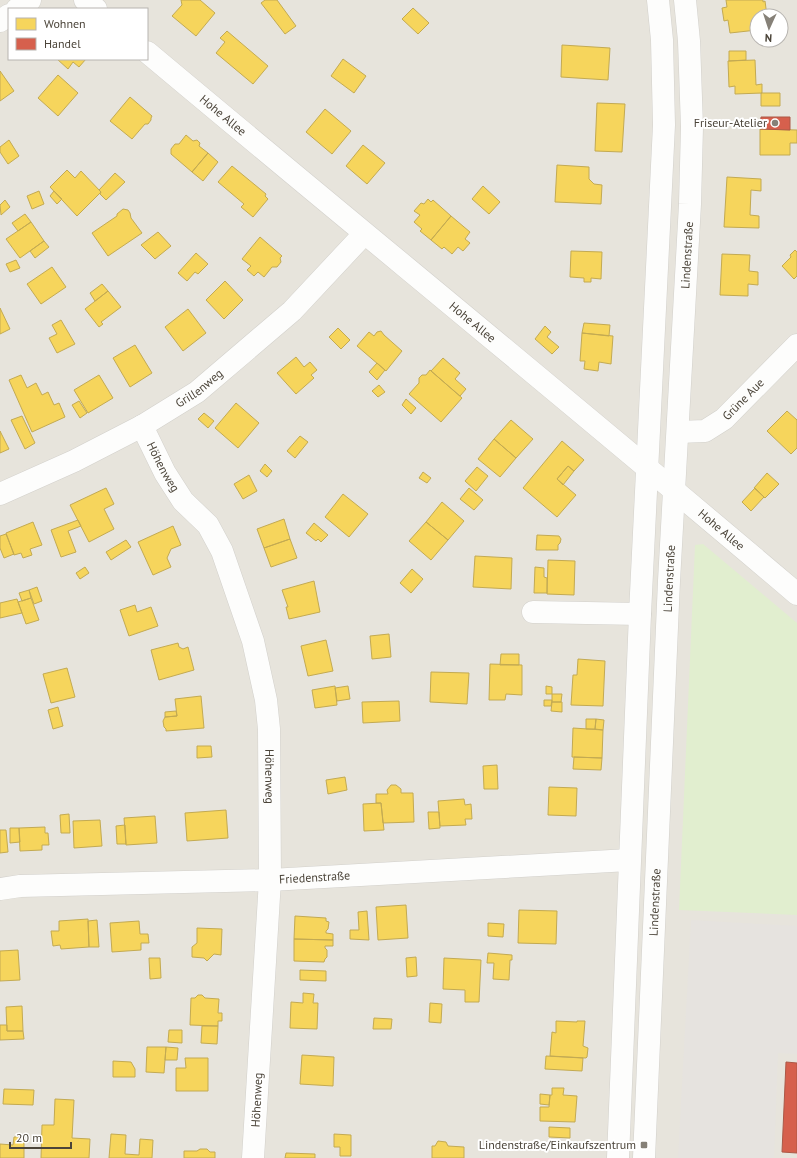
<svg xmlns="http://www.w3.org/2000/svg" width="797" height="1158" font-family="'PT Sans',sans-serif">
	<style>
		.residential { fill: #e7e4dc; fill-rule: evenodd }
		.green { fill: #e1eecf }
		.parking { fill: #e6e3df }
		.homes { fill: #f6d55c; stroke: #c3aa52 }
		.shops { fill: #d6604d; stroke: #ac5847 }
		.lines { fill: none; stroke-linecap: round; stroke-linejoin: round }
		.minor-casing { stroke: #d2d0cb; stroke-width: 23 }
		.minor { stroke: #fdfdfc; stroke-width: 22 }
		.poi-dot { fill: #868178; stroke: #fff; stroke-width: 1.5 }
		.labels { text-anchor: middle; stroke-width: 4; stroke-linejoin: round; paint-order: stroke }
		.street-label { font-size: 12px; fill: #4b4439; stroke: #fff }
		.poi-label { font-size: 12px; fill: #4b4439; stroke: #fff; text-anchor: end }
	</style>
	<rect width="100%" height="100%" fill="#f4f2ee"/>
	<!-- residential -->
	<path class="residential" d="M0 0H797V1158H0ZM9 9H147V59H9ZM757 16H781V40H757Z"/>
	<!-- green -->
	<path class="green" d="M703 544 797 623V915L679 910 695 545Z"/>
	<!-- parking -->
	<path class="parking" d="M691 920 797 926V1054L778 1053 774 1158H678Z"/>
	<!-- homes -->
	<path class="homes" d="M181 0H200L215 13 196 36 172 16 182 5Z
		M265 0H277L296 26 285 34 261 3Z
		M726 0H763V2L765 1 767 16H757V30L730 33 728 20 724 21 722 8 727 7Z
		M413 8 429 23 418 34 402 19Z
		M227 31 268 66 253 84 216 53 225 42 220 38Z
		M562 45 610 48 608 80 561 77Z
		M729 51H746V60L729 61Z
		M57 59H86L79 67 73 62 68 69Z
		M343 59 366 76 354 93 331 76Z
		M755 60 756 85 762 84V93L735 94V86L729 87 728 61Z
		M0 71 14 91 0 101Z
		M58 75 78 93 58 116 38 98Z
		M761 93H780V106H761Z
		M130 97 152 116 151 118V120L148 124H145L132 139 110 121Z
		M597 103 625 104 622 152 595 151Z
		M325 109 351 131 332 154 306 132Z
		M760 129 797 130V143H790V155H760Z
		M186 135 193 141 197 140 200 143 199 146 208 153 192 172 171 154V149L175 144H179Z
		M9 140 19 156 8 164 0 152V147Z
		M363 145 385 163 367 184 346 166Z
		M208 153 218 162 203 181 192 172Z
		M557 165 589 167V179L594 184 602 185 601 204 555 202Z
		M232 166 266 194 265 196 268 199 253 217 241 207 244 204 218 182Z
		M67 170 75 178 81 171 101 192 77 216 50 187Z
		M115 173 125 182 106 200 100 194 101 192 99 190Z
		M727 177 761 179V191L751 190 750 215 759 216V228L724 227Z
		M483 186 500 202 489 214 472 199Z
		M39 191 44 204 32 209 27 196Z
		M54 191 62 199 57 204 50 196Z
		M428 199 431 202 433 200 451 216 431 240 420 231 422 229 414 222 420 215 414 211 421 203 424 204Z
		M5 200 10 207 1 215 0 205Z
		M123 209 128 210 130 213 131 218 142 233 108 256 92 233 117 216V214Z
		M25 214 31 222 18 231 12 223Z
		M451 216 470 232 465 239 470 243 463 251 458 247 452 254 444 247 442 249 431 240Z
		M31 222 44 241 20 258 6 239Z
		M158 232 171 246 155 259 141 245Z
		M260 237 282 256 280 258 281 262 277 267H272L264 277 258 272 254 276 247 270 251 266 242 259Z
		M44 241 49 247 35 258 30 251Z
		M795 250 797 252V276L794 279 782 266 791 257 790 255Z
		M571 251 602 252 601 279 591 278V282H584V278L570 277Z
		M196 253 208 264 198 274 195 272 187 281 178 273Z
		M722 254 750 255 749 271 758 272V285L748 284V296L720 295Z
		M16 260 20 268 10 272 6 264Z
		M52 267 66 287 41 304 27 284Z
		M225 281 243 300 224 319 206 300Z
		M102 284 108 291 95 301 90 293Z
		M108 291 121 307 101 322 103 324 99 327 85 309Z
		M0 308 10 329 0 334Z
		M188 309 206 333 183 351 165 327Z
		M61 320 75 344 57 353 49 338 57 334 52 325Z
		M584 323 610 325 609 336 582 333Z
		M545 326 551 332 547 337 559 347 552 354 535 339Z
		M338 328 350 340 341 349 329 337Z
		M381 331 384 335 402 351 386 371 357 346 369 332 374 336 377 332Z
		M582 333 613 336 611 364 599 362 598 371 584 369 585 361H580Z
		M135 345 152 373 130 387 113 358Z
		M296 357 304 367 310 362 317 370 311 375 314 378 296 394 277 373Z
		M443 358 460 373 455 379 466 389 460 396 431 371Z
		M377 363 385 370 377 380 369 372Z
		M430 370 462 398 441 422 409 394 419 383V378L422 375H426Z
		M21 375 27 388 36 383 42 395 48 392 54 405 59 403 65 417 32 432 9 380Z
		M99 375 113 398 88 413 74 390Z
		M379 385 385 392 378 397 372 391Z
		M406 399 416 408 411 414 402 405Z
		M79 401 87 413 80 418 72 405Z
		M236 403 259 423 238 448 215 428Z
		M787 411 797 420V448L791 454 767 431Z
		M204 413 214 421 208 428 198 419Z
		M22 416 35 443 25 449 11 420Z
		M511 420 533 439 516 458 494 439Z
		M0 431 9 449 0 453Z
		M300 436 308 442 295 458 287 451Z
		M494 439 516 458 500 477 478 459Z
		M562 441 584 460 574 471 568 466 557 479 576 495 557 517 523 488Z
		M265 464 272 471 267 477 260 471Z
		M568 466 574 471 563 485 557 479Z
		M477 467 488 476 476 491 465 481Z
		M423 472 431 478 427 483 419 478Z
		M767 473 779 484 765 498 754 488Z
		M249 475 257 491 243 499 234 484Z
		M106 488 114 504 104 509 114 529 89 542 70 505Z
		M469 488 483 500 474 510 460 499Z
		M755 488 764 497 751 511 742 502Z
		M343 494 368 514 349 537 325 517Z
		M442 502 464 521 448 540 426 522Z
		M284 519 290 539 264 548 257 529Z
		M78 520 81 526 68 531 76 552 61 557 51 530Z
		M33 522 42 545 30 549 32 555 23 558 21 553 14 555 6 533Z
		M426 522 448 540 431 560 409 541Z
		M314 523 328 535 321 542 318 539 316 541 306 533Z
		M173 526 181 545 171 549 167 558 171 567 153 575 138 542Z
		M6 534 14 554 4 558 0 548V536Z
		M537 535 559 536 561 539 560 543 558 545V550H536Z
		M290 539 297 558 271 567 264 548Z
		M126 540 131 547 111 560 106 552Z
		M475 556 512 558 511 589 473 587Z
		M548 560 575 561 574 595 547 594Z
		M85 567 89 573 80 579 76 573Z
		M535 567 544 568V577L547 578V593H534Z
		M412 569 423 579 411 593 400 583Z
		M314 581 320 612 289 619 286 607H288L282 590Z
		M37 587 42 601 34 604 29 590Z
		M29 590 31 598 22 601 19 593Z
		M31 598 39 620 26 624 18 602Z
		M17 599 22 613 0 618V603Z
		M135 605 137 612 151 607 158 626 129 636 120 610Z
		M389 634 391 657 372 659 370 636Z
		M326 640 333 671 308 676 301 646Z
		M178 643 179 647 183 649 188 647 194 670 159 680 151 650Z
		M501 654H519V665H500Z
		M578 659 605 661 603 706 571 705 573 675H577Z
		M490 664 522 665V695L506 694 505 700H489Z
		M67 668 75 697 51 703 43 674Z
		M431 672 469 673 467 704 430 702Z
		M335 686 337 705 315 708 312 690Z
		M348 686 350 699 337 701 335 688Z
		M546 686 552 687V694H546Z
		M552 694H562L561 702H552Z
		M201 696 204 728 166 731V729L164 727 163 721 165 717 177 716 175 699Z
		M544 700H552L551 706H544Z
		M399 701 400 721 363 723 362 702Z
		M552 702H562V712L551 711Z
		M58 707 63 726 53 729 48 710Z
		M176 711 177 716 165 717V712Z
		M586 719H596L595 729H586Z
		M596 719 604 720 603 730 595 729Z
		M573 728 603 730 602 758 572 757Z
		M197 746H211L212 757 197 758Z
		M574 757 602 758 601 770 573 769Z
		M497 765 498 789H484L483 766Z
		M345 777 347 790 328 794 326 780Z
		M391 785H396L401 789V793H413L414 822 383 823 381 803H376V794H388L387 790Z
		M549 787 577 788 576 816 548 815Z
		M464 799 465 805 471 804 472 819H465L466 825 440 826 438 801Z
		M381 803 384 830 364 831 363 804Z
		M226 810 228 838 187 841 185 813Z
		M428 812H439L440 828 429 829Z
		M69 814 70 833H61L60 815Z
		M155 816 157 843 126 845 124 818Z
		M100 820 102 846 74 848 73 821Z
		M125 825 126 844H117L116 826Z
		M45 827V833H48L49 845H42V850L20 851 19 828Z
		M10 828H19L20 842 10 843Z
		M0 830H6L8 852 0 853Z
		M406 905 408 938 378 940 376 907Z
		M519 910 557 911 556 944 518 943Z
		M367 911 369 940 350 939V930H359L358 912Z
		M295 916 326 918V921L329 922 328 929 326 931V933L333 934V940L294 939Z
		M88 919 89 947 61 949 60 945 53 946 51 931H59V921Z
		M97 920 99 947H89L88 921Z
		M139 921 140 934H148L149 943H141V950L112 952 110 923Z
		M488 923 504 924 503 937 488 936Z
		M197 928 222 929 221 955 214 954 207 961 204 958 192 957V947L197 943Z
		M294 939 333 940V946H325V948L327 950V957L325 959 324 962 294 961Z
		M18 950 20 980 0 981V951Z
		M488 953 512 955V960H510L509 980 493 979 494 963H487Z
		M416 957 417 976 407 977 406 958Z
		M149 958H160L161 978 150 979Z
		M444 958 481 960 479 1002H465V990L443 989Z
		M300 970 326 971V981L300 980Z
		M303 993 314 994 313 1003H318L317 1029 290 1028 291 1002 303 1003Z
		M198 995H202L205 998 219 999 218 1013H222V1021H218V1026L190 1025 191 998H195Z
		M430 1003 442 1004 441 1023 429 1022Z
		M22 1006 23 1031H7L6 1007Z
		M374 1018 392 1019 391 1029H373Z
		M556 1021 577 1022V1021H585L583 1046 588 1048 587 1057 586 1058 550 1056 552 1032 556 1033Z
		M0 1025H7V1031H23L24 1039 0 1040Z
		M202 1026H218L217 1044 201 1043Z
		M169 1030H182V1043L168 1042Z
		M147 1047H166L164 1073 146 1072Z
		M166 1047 178 1048 177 1060H165Z
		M302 1055 334 1057 333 1086 300 1084Z
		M546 1056 583 1058 582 1071 545 1069Z
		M185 1058H208V1091H176V1068H186Z
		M113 1061 131 1062 135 1069V1077H113Z
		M552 1088H564L563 1095 577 1096 575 1122 540 1121V1107H549L550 1095H552Z
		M4 1089 34 1090 33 1105 3 1104Z
		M540 1094 550 1095 549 1105 540 1104Z
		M55 1099 74 1100 72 1138 90 1139 89 1158H41L42 1125H54Z
		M549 1127 570 1128V1138L549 1137Z
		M111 1134 126 1135 125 1154 139 1155 140 1139 153 1140 152 1158H109Z
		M334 1134 351 1135V1156H340V1147H334Z
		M14 1137H24V1158H0V1144L13 1145Z
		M438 1141 446 1142 448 1146 464 1147V1158H432V1146H435Z
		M200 1149H207L210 1152H215V1158H184V1151H197Z
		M286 1153 315 1154V1158H285Z"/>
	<!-- shops -->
	<path class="shops" d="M761 117H790V130L760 129Z
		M786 1062 797 1063V1153L782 1152Z"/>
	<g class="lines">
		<!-- minor casing -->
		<g class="minor-casing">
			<g id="minor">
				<path d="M85 0 96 9"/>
				<path d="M17 9 30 0"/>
				<path d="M0 21 9 15"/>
				<path id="s1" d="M147 52C363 233 582 411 797 594"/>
				<path id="s2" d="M142 426 165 473 183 501 208 525 222 551 253 641 266 700 269 729 270 880 253 1158"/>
				<path id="s3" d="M678 432 705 431 724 419 797 345"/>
				<path id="s4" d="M0 494 74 461 142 426 197 392 292 311 364 234"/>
				<path d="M533 612 640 614"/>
				<path id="s5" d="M0 889 20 886 270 880 629 860"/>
				<path d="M618 1158 640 614 664 125 662 40 658 0"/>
				<path id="s6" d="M644 1158 669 581 690 204 692 127 689 41 685 0"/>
			</g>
		</g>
		<!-- minor -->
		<use href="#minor" class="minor"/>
	</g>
	<!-- markers -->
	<g class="poi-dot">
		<circle cx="775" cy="123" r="4"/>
		<rect x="640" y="1141" width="8" height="8" rx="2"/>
	</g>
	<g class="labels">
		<!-- street labels -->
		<g class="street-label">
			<text dy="4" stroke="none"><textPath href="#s1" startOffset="99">Hohe Allee</textPath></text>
			<text dy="4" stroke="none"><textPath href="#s6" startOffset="904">Lindenstraße</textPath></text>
			<text dy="4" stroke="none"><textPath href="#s1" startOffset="423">Hohe Allee</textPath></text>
			<text dy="4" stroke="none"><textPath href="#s4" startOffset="226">Grillenweg</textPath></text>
			<text dy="4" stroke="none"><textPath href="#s3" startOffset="77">Grüne Aue</textPath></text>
			<text dy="4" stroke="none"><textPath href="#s2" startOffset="46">Höhenweg</textPath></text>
			<text dy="4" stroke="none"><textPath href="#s1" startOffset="747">Hohe Allee</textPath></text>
			<text dy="4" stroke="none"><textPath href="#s6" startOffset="580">Lindenstraße</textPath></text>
			<text dy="4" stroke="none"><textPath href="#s2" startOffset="382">Höhenweg</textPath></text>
			<text dy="4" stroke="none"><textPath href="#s5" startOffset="315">Friedenstraße</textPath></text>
			<text dy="4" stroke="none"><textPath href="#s6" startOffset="256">Lindenstraße</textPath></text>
			<text transform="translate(257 1100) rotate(-87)" y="4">Höhenweg</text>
		</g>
		<!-- poi labels -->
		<g class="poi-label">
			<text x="767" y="127">Friseur-Atelier</text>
			<text x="636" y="1149">Lindenstraße/Einkaufszentrum</text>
		</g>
	</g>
	<!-- legend -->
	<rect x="8" y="8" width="140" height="52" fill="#ffffff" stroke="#b7b4b0"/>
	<rect x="16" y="18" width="20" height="12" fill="#f6d55c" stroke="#b7b4b0"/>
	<text x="44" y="28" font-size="12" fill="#4b4439">Wohnen</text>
	<rect x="16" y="38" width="20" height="12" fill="#d6604d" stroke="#b7b4b0"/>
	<text x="44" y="48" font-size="12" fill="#4b4439">Handel</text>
	<!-- north arrow -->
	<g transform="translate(769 28) rotate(183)"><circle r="19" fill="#ffffff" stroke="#b7b4b0"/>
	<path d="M0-3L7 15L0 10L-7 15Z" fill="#868178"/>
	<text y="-6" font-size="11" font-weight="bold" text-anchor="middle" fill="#4b4439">N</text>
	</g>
	<!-- scale -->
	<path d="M10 1142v6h61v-6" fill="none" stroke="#4b4439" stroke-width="2"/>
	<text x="16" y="1142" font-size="12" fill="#4b4439" stroke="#ffffff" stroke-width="3" paint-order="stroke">20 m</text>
</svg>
